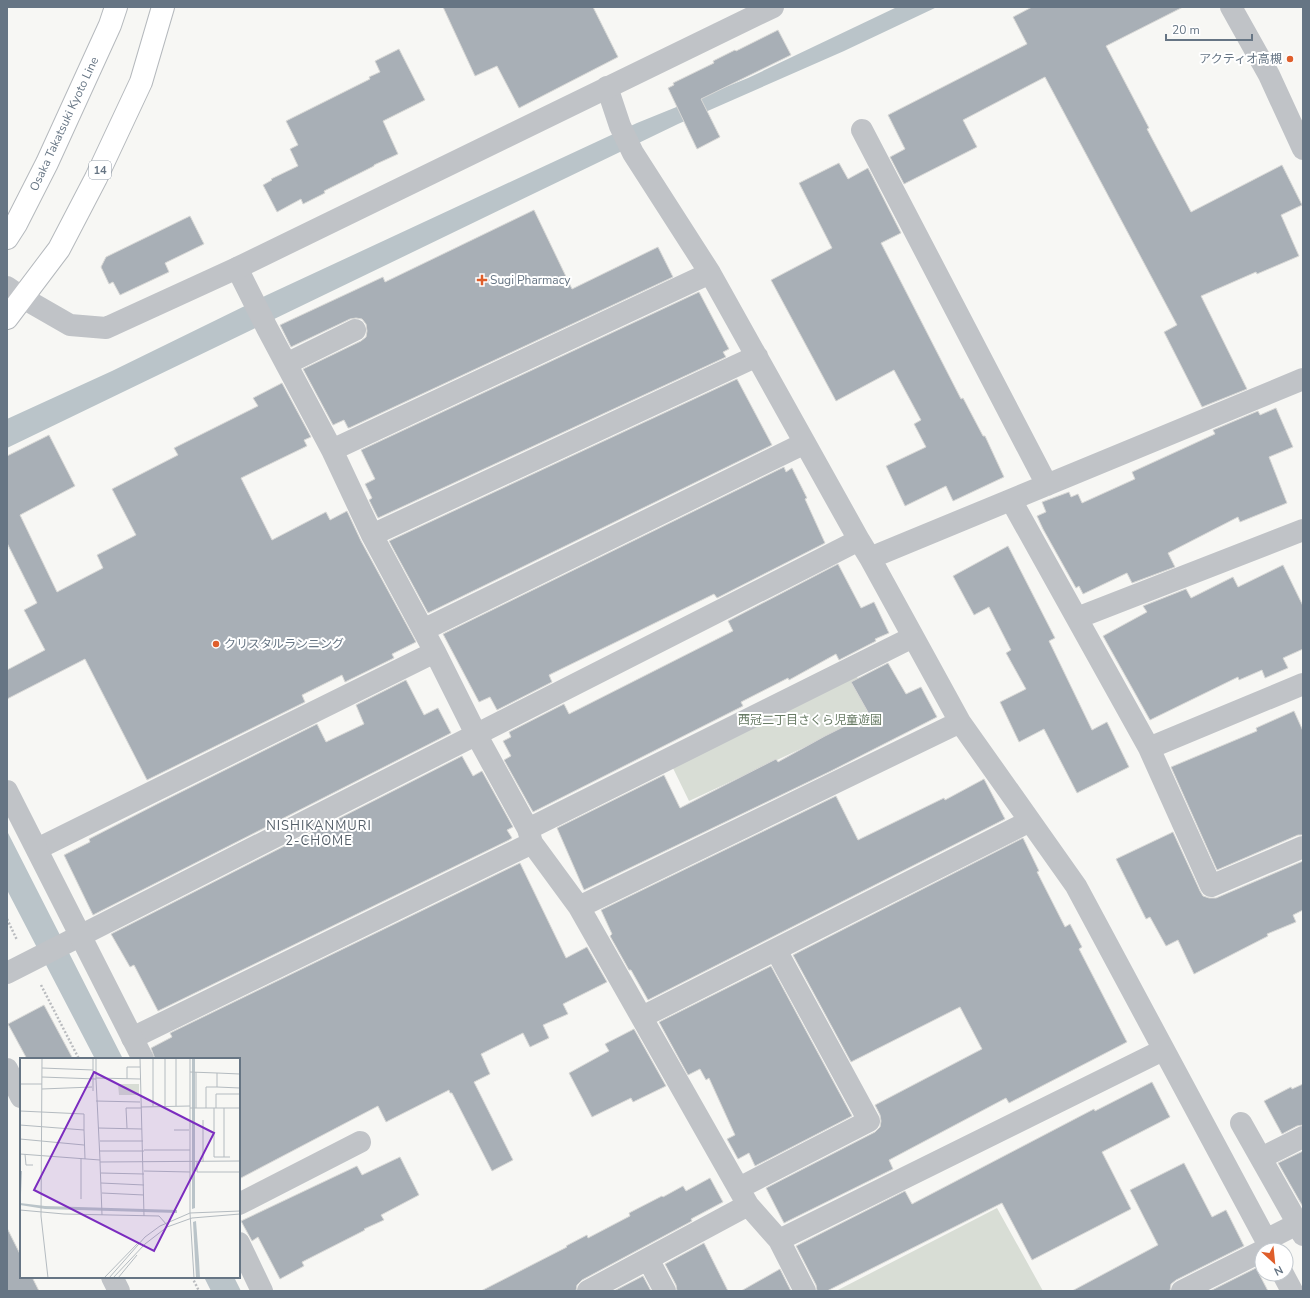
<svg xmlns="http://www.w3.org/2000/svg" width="1310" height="1298" font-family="'Nunito Sans','Noto Sans JP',sans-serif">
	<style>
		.green { fill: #d8ddd5 }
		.water { fill: #bac4c9 }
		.building { fill: #a8afb6; stroke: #d8d8d6 }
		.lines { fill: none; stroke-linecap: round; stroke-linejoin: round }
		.primary-casing { stroke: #b5b9bd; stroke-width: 24 }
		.path { stroke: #babcbf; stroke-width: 2.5; stroke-dasharray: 2 2; stroke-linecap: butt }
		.minor { stroke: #c0c3c7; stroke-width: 22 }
		.tertiary { stroke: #c0c3c7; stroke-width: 22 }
		.primary { stroke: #fff; stroke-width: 22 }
		.poi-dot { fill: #df5e2b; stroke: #fff; stroke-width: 1.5 }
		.labels { text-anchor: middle; stroke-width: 4; stroke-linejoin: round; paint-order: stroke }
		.shield { fill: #fff; stroke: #949ea9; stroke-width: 1 }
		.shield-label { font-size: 11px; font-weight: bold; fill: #667584 }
		.poi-label { font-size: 12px; fill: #667584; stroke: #fff; text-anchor: start }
		.street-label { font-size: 12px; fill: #667584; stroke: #fff }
		.park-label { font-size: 12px; fill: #687b65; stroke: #fff }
		.neighbourhood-label { font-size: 13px; letter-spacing: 1px; fill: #545f69; stroke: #fff }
		.inset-river { fill: none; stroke: #bac4c9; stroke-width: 2 }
		.inset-road { fill: none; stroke: #b4bbc0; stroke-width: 1 }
		.view { fill: #7b2cbf; fill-opacity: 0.15; stroke: #7b2cbf; stroke-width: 2 }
		.inset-edge { fill: none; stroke: #667584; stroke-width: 2 }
	</style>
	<rect width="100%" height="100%" fill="#f7f7f4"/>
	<!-- green -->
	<path class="green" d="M855 673 874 710 863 717 822 739 689 801 671 764Z
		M997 1208 1043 1291H836Z"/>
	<!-- water -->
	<path class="water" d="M897 7H937L844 51 678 124 7 448V419L112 371 267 295 637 123 748 78Z
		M7 831 123 1059H95L7 890Z
		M204 1277H234L241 1291H211Z"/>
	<!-- building -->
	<path class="building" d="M443 7H593L618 57 519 108 497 66 475 76Z
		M1032 7H1183L1106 46 1149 128 1147 129 1191 212 1282 165 1302 205 1281 215 1299 256 1257 274 1256 272 1201 296 1247 389 1202 407 1164 332 1177 325 1045 77 963 120 977 147 904 184 890 157 905 149 888 115 1027 44 1013 17Z
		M778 30 791 55 701 99 720 137 697 149 668 88 674 85 673 83 714 63 713 61 735 50 736 51Z
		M399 49 425 100 383 121 398 154 374 165V166L324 191 325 193 303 204 301 199 277 212 263 185 272 180 271 179 298 166 290 149 298 145 286 121 370 79 369 77 380 72 375 61Z
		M839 163 848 179 868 168 901 233 881 243 961 399 963 398 983 436H985L1004 477 953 501 946 486 905 506 886 466 926 447 914 424 921 420 894 370 836 401 771 280 832 248 799 183Z
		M534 210 572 289 658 247 673 277 349 428H348L344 420 333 425 303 369 361 341 366 337 367 331 366 324 362 319 356 318 350 319 291 347 280 325 383 277 385 282Z
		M190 216 204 244 165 263 169 272 120 295 113 282 109 284 101 267 106 257Z
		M699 292 729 349 723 352 726 357 378 518 369 500 372 498 365 484 375 479 361 450Z
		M737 379 772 445 428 613 389 541Z
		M282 383 311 437 304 440 307 446 241 478 272 540 326 512 330 520 347 511 361 541 416 642 392 654 394 658 345 682 342 675 302 695 305 702 147 780 85 659 7 699V670L45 650 24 610 37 603 7 543V456L49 435 75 486 20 515 57 592 103 568 97 555 136 535 112 489 178 455 174 448 258 406 253 398Z
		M1276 408 1293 447 1269 457 1287 503 1240 522 1238 517 1168 553 1175 567 1132 583 1127 573 1083 594 1079 586 1076 588 1043 529 1037 516 1046 512 1042 502 1069 492 1071 497 1078 494 1082 503 1135 479 1132 472 1215 434 1213 430 1258 411 1260 415Z
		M784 467 786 472 792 468 807 498 805 499 825 543 717 598 714 594 549 675 552 682 497 710 490 697 479 702 443 634Z
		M1008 546 1055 638 1049 641 1092 730 1107 722 1129 767 1077 793 1044 729 1019 742 1000 702 1026 689 1006 653 1011 650 989 607 974 615 953 576Z
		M838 564 861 608 874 602 889 633 875 639 876 641 839 660 836 654 789 680 788 678 741 702 743 706 533 812 504 760 511 756 503 741 511 737 509 732 564 704 569 714 733 631 728 621Z
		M1283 565 1303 606V649L1283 658 1288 668 1265 678 1262 670 1239 680 1238 677 1150 720 1103 636 1147 612 1143 606 1186 589 1191 598 1233 577 1238 587Z
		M888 663 906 694 921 687 937 717 831 771 584 890 557 828 664 775 680 808 776 759 778 762 825 736 869 714 851 682Z
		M406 680 424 715 438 708 451 733 93 915 64 855 90 842 89 839 159 803 317 724 326 742 364 724 356 705Z
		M1294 711 1303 731V835H1298L1217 870 1171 767 1257 731 1256 728Z
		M462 756 473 776 482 771 513 827 507 830 512 838 509 840 158 1011 134 965 130 967 111 934Z
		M984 779 1005 819 648 1000 631 970H629L610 936 612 934 601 910 836 796 858 840 944 798 945 800Z
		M1173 832 1200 891 1203 896 1209 898H1216L1303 861V910L1293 915 1296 922 1267 934 1268 936 1194 974 1178 940 1166 946 1150 917 1146 919 1116 859Z
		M1023 838 1039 871 1037 872 1065 927 1070 924 1082 947 1079 949 1127 1042 1009 1103 1006 1098 889 1160 893 1169 784 1223 766 1188 875 1132 880 1127 881 1121 880 1115 875 1105 982 1049 960 1007 851 1062 793 955Z
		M520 863 566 958 587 947 607 982 563 1004 568 1014 543 1025 549 1038 530 1047 523 1033 481 1054 490 1074 474 1082 513 1160 492 1171 452 1093H450L449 1090 386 1122 378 1106 239 1179V1059H155L151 1048 172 1037 170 1033Z
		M771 966 852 1116 755 1166 749 1153 738 1159 727 1139 735 1135 709 1078 706 1080 700 1069 688 1075 659 1022Z
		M44 1005 73 1059H27L8 1024Z
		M634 1029 666 1086 633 1102 631 1098 592 1117 569 1073 609 1051 605 1044Z
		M1152 1082 1170 1117 1102 1152 1131 1209 1032 1260 1002 1203 827 1291H817L816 1285 796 1246 905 1191 912 1204 1094 1109 1095 1111Z
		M1303 1084V1125L1297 1126 1282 1134 1264 1101 1291 1087 1292 1089Z
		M1303 1151V1207L1278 1163Z
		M400 1157 419 1195 381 1215 384 1220 364 1229 365 1230 302 1262 304 1266 280 1279 258 1237 252 1241 241 1221 357 1166 362 1175Z
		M1184 1163 1212 1217 1226 1210 1244 1246 1176 1280 1171 1284 1170 1291H1072L1158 1245 1130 1190Z
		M710 1178 723 1202 691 1219 692 1221 582 1280 577 1285 576 1291H481L567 1247 566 1246 587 1235 588 1238 630 1216 629 1213 662 1196 663 1197 683 1186 686 1191Z
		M7 1228 21 1256V1277H32L39 1291H7Z
		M704 1243 728 1291H677L676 1285 665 1264Z
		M1256 1268 1268 1291H1210Z
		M780 1269 791 1291H741Z
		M643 1276 651 1291H614Z"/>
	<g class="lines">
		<!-- primary casing -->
		<g class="primary-casing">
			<path id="primary" d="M7 238 16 224 47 163 110 25 116 7
				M7 318 59 249 96 178 141 82 163 7"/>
		</g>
		<!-- path -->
		<path class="path" d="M7 919 17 940
			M41 985 79 1059
			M192 1277 199 1291"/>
		<!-- minor -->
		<path class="minor" d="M1231 7 1269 75 1303 149
			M607 87 620 126 633 153 710 273 859 540
			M862 130 1047 485
			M237 268 267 328 332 450 372 535 435 652 476 734 528 829 532 843 579 907 748 1205 779 1240 805 1291
			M286 364 355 330
			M332 450 710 273
			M1011 500 1149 748 1303 684
			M372 535 757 356
			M870 558 960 722 1076 886 1266 1240 1303 1221
			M1077 618 1303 530
			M423 630 805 443
			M1149 748 1211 886 1303 847
			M528 829 913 637
			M37 849 435 652
			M579 907 960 722
			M7 973 859 540 870 558 1303 379
			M642 1017 1030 821
			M132 1038 532 843
			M7 1069 21 1097
			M1241 1123 1298 1224 1303 1235
			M1261 1158 1303 1137
			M739 1188 869 1121 776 950
			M239 1204 360 1142
			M779 1240 1163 1050
			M648 1259 665 1291
			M1283 1274 1292 1291
			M112 1277 119 1291
			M588 1291 748 1205
			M1182 1291 1262 1251"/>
		<!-- tertiary -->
		<path class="tertiary" d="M7 287 23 298 70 325 106 328 237 268 773 7
			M7 791 143 1059
			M239 1243 262 1291"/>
		<!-- primary -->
		<use href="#primary" class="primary"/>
	</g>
	<!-- markers -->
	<g class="poi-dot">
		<circle cx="1290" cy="59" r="4"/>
		<path d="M480 274h4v4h4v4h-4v4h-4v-4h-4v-4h4z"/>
		<circle cx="216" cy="644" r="4"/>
	</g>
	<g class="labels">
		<!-- shield labels -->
		<rect class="shield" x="89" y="161" width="22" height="18" rx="3"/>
		<g class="shield-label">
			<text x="100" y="174">14</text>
		</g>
		<!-- poi labels -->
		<g class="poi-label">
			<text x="1282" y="63" text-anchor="end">アクティオ高槻</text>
			<text x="490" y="284">Sugi Pharmacy</text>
			<text x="224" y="648">クリスタルランニング</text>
		</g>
		<!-- street labels -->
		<g class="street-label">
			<text transform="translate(64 124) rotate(-65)" y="4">Osaka Takatsuki Kyoto Line</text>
		</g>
		<!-- park labels -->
		<g class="park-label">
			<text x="810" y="724">西冠二丁目さくら児童遊園</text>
		</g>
		<!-- neighbourhood labels -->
		<g class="neighbourhood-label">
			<text x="319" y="830">NISHIKANMURI<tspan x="319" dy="15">2-CHOME</tspan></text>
		</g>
	</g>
	<!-- overview -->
	<g transform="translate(20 1058)">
		<rect width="220" height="220" fill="#f7f7f4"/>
		<path d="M98 26H119V37H99Z" fill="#d8ddd5"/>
		<path d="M175 0V150L172 151V1ZM0 145 25 148 157 152V155L25 151 0 147ZM176 163 179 202 180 220H176L175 202 173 164Z" fill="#bac4c9"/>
		<path class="inset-river" d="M0 136 1 113"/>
		<path class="inset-road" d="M22 0 21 158 28 220M120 0 124 158M145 0V48M156 0V48M170 0V155L174 220M22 10 73 12M170 14 197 15V29H186V50M197 15 220 16M22 19 76 21 80 102M76 20 120 21M76 21V1M107 21V9H120M0 26H22M197 29 220 30M22 31 72 29M73 33V0M76 43 120 44M133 48V0M121 49 170 48M170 50H220M176 50V14M194 50V99H210M196 50V36H220M0 53 64 56V72M0 67 64 72 65 101M78 70 122 71M107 70 106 50H121M154 72H169M0 81 64 87M80 83H123M124 92H170M80 93H124M0 96 80 102V104L220 103M5 96 6 107H13M204 99V50M61 100V141M80 104 82 157M177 104V114H220M183 104V62M124 113 170 114M81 115 124 116M81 125 124 127M82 135 124 137M0 152 44 156 139 158 147 167M84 220 119 184M89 220 125 179 140 168 170 155 220 153M93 220 125 186 147 169 172 160 220 156M98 220 117 197"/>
		<path class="view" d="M74 14 194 75 134 193 14 132Z"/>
		<rect width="220" height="220" class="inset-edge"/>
	</g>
	<!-- border -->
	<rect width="1310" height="1298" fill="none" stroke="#667584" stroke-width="16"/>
	<!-- north arrow -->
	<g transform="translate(1274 1262) rotate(153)"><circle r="19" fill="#ffffff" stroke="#c2c8ce"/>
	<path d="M0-3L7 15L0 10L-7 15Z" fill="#df5e2b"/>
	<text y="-6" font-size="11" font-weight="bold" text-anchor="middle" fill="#667584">N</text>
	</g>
	<!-- scale -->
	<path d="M1166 34v6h86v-6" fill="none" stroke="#667584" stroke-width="2"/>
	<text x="1172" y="34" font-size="12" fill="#667584" stroke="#ffffff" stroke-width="3" paint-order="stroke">20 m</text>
</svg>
